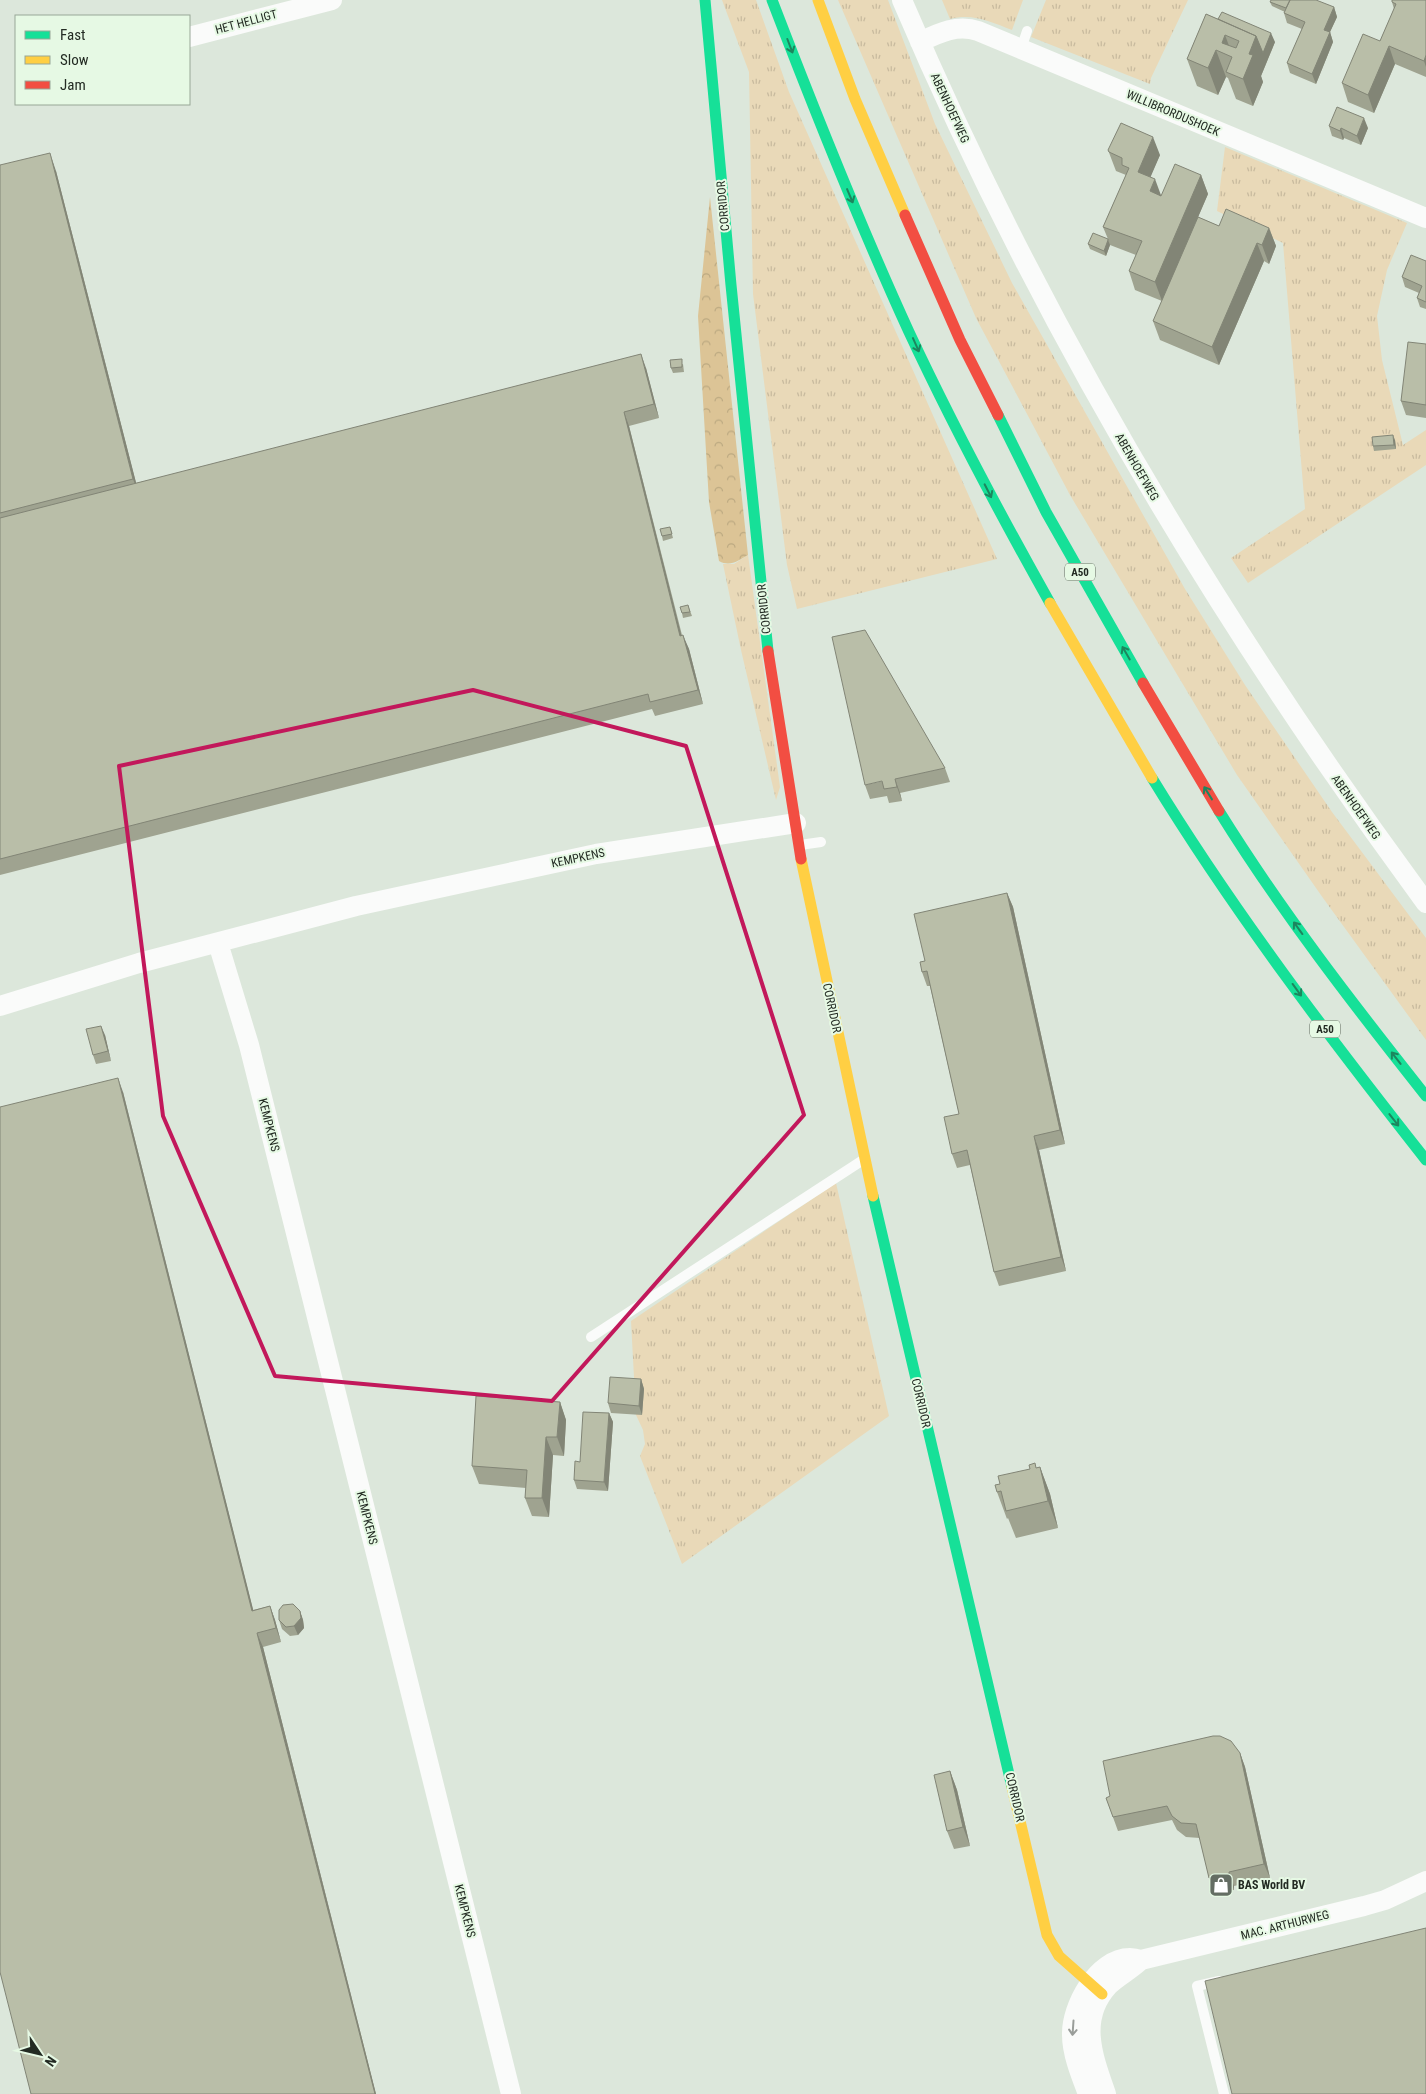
<svg xmlns="http://www.w3.org/2000/svg" width="1426" height="2094" font-family="'Roboto Condensed',sans-serif">
	<style>
		.grass { fill: url(#grass-tufts) }
		.forest { fill: url(#forest-crowns) }
		.lines { fill: none; stroke-linecap: round; stroke-linejoin: round }
		.lane { stroke: #fafbfa; stroke-width: 10 }
		.street { stroke: #fafbfa; stroke-width: 20 }
		.fast { stroke: #16e098; stroke-width: 11 }
		.slow { stroke: #ffcf43; stroke-width: 11 }
		.jam { stroke: #f24e42; stroke-width: 11 }
		.wall { fill: #9fa390 }
		.shaded-wall { fill: #828576 }
		.building { fill: #b9bea8; stroke: #828576; fill-rule: evenodd }
		.oneway { stroke: #1c865e }
		.oneway2 { stroke: #999d99 }
		.marked { fill: none; stroke: #c2185b; stroke-width: 4; stroke-linejoin: round }
		.labels { text-anchor: middle; stroke-width: 4; stroke-linejoin: round; paint-order: stroke }
		.shield { fill: #e6f9e4; stroke: #5e695d; stroke-width: 1 }
		.shield-label { font-size: 11px; font-weight: bold; fill: #232b23 }
		.street-label { font-size: 12px; fill: #232b23; stroke: #e6f9e4 }
		.poi-label { font-size: 12px; font-weight: bold; fill: #232b23; stroke: #e6f9e4; text-anchor: start }
	</style>
	<defs>
		<pattern id="grass-tufts" width="24" height="20" patternUnits="userSpaceOnUse" patternTransform="scale(1.25)"><rect width="24" height="20" fill="#e9d9b8"/><path d="M3 7l-1-3M5 7V3M7 7l1-3M15 17l-1-3M17 17v-4M19 17l1-3" fill="none" stroke="#c8ba9e"/></pattern>
		<pattern id="forest-crowns" width="20" height="18" patternUnits="userSpaceOnUse" patternTransform="scale(1.25)"><rect width="20" height="18" fill="#dcc496"/><path d="M2 6a3 3 0 1 1 6 0M12 15a3 3 0 1 1 6 0" fill="none" stroke="#bca981"/></pattern>
	</defs>
	<rect width="100%" height="100%" fill="#dce7db"/>
	<!-- grass -->
	<path class="grass" d="M722 0H756L789 92 997 559 797 609 787 565 753 294 749 72Z
		M838 0H888L935 124 1012 283 1185 589 1245 685 1332 812 1426 938V1040L1323 898 1237 775 1070 495 976 318Z
		M942 0H1023L1012 30C991 22 973 13 950 19Z
		M1046 0H1188L1151 78 1150 84 1031 37Z
		M1225 147 1407 223 1387 270 1377 316 1382 360 1403 445 1426 430V465L1248 583 1231 558 1305 509 1283 243 1217 211Z
		M748 555 780 787 776 800 741 650 723 564H734Z
		M836 1183 889 1416 682 1564 640 1456 645 1444 643 1430 636 1415 631 1321Z"/>
	<!-- forest -->
	<path class="forest" d="M710 197 748 555C738 561 730 567 719 561L709 502 698 316Z"/>
	<g class="lines">
		<!-- lane -->
		<path class="lane" d="M1021 49 1027 31
			M800 845 821 842
			M591 1337 863 1160
			M1219 1981 1197 1986 1224 2094"/>
		<!-- street -->
		<path class="street" d="M902 0C1039 322 1219 622 1426 903
			M189 37 332 0
			M920 42C939 33 957 24 978 31L1426 218
			M218 943 249 1045 511 2094
			M0 1006 139 963 356 906 596 854 796 823
			M1088 2094C1081 2076 1072 2054 1072 2035 1071 2007 1097 1958 1130 1958 1133 1958 1138 1959 1141 1960L1364 1906 1385 1900 1426 1881
			M1106 2094C1093 2057 1078 2019 1108 1986 1118 1976 1131 1970 1141 1960"/>
		<!-- fast -->
		<path class="fast" d="M705 0 731 285 768 651
			M772 0C815 112 859 223 909 332 952 424 1000 514 1050 603
			M998 415 1046 512 1143 683
			M1152 778C1234 912 1329 1037 1426 1160
			M1219 811C1281 911 1353 1004 1426 1096
			M873 1196 1012 1787"/>
		<!-- slow -->
		<path class="slow" d="M818 0 855 99 905 215
			M1050 603 1152 778
			M801 859 873 1196
			M1012 1787 1047 1935 1059 1956 1102 1994"/>
		<!-- jam -->
		<path class="jam" d="M905 215 960 340 998 415
			M768 651 801 859
			M1143 683 1219 811"/>
	</g>
	<!-- wall -->
	<path class="wall" d="M1426 0V77L1395 64 1374 113 1348 102 1342 83 1380 41 1394 9 1392 2Z
		M1270 2 1334 7 1337 17 1330 32 1333 42 1316 84 1290 73 1287 63 1302 29 1287 23 1284 13 1285 12 1272 6Z
		M1206 14 1275 42 1261 76 1263 82 1253 106 1236 99 1228 78 1226 77 1218 95 1197 86 1187 59Z
		M1329 126 1368 128 1361 145 1344 138 1343 140 1332 136Z
		M1108 150 1160 155 1150 177 1161 196 1201 175 1208 194 1198 217 1219 226 1269 228 1276 246 1269 264 1264 261 1219 365 1160 340 1153 321 1162 301 1135 290 1129 271 1136 255 1110 245 1106 256 1090 249 1088 244 1108 239 1103 227 1126 175 1116 171Z
		M0 165 56 171 136 483 646 368 659 418 629 426 682 635 689 649 703 704 655 716 652 709 0 875Z
		M1426 261V309L1420 307 1417 298 1419 293 1405 287 1402 277Z
		M1426 344V418L1406 415 1401 401Z
		M683 364 684 372 673 373 671 368Z
		M1395 440 1396 449 1374 451 1373 446Z
		M670 527 673 538 663 541 662 536Z
		M688 605 692 616 683 618 682 613Z
		M945 768 950 782 900 793 902 801 889 803 887 796 870 799 865 785Z
		M1007 893 1013 907 1065 1144 1039 1150 1066 1271 999 1286 994 1272 970 1165 957 1168 952 1154 959 1114 930 986H927L922 972 925 961Z
		M105 1035 111 1061 96 1064 93 1055Z
		M123 1092 253 1610 270 1606 275 1620 281 1642 263 1647 376 2094H31Z
		M641 1379 644 1389 642 1415 611 1413 608 1403Z
		M560 1402 566 1420 564 1456 553 1455 549 1517 532 1516 525 1498 526 1488 479 1484 472 1466Z
		M609 1413 613 1422 608 1491 577 1489 574 1480 580 1462Z
		M1040 1467 1050 1494 1058 1528 1016 1538 1008 1518 1007 1519 997 1492 1037 1468Z
		M300 1611 303 1620 304 1628 298 1635 290 1636 282 1629 279 1620Z
		M1240 1753 1245 1767 1270 1878 1234 1886V1890L1214 1892 1209 1878 1200 1838 1186 1837 1177 1830 1172 1820 1118 1831 1106 1798Z
		M950 1771 957 1790 970 1846 954 1849 947 1831Z"/>
	<!-- shaded-wall -->
	<path class="shaded-wall" d="M1334 7 1337 17 1330 32 1333 42 1316 84 1312 74 1324 30Z
		M1271 33 1275 42 1261 76 1263 82 1253 106 1243 79 1249 54 1256 36Z
		M1225 35 1235 62 1232 57 1222 43Z
		M1389 46 1395 64 1374 113 1368 95Z
		M1216 50 1226 77 1218 95 1208 68Z
		M1426 55V67L1424 61Z
		M1364 118 1368 128 1361 145 1357 136Z
		M1341 128 1344 138 1343 140 1340 131Z
		M1153 137 1160 155 1145 190 1138 172Z
		M50 153 56 171 140 498 133 479Z
		M1201 175 1208 194 1162 301 1155 282Z
		M1155 179 1162 198 1150 191Z
		M1269 228 1276 246 1269 264 1262 245Z
		M1108 240 1110 245 1106 256 1104 251Z
		M1257 243 1264 261 1219 365 1212 347Z
		M641 354 646 368 659 418 654 404Z
		M624 412 629 426 685 650 680 636Z
		M1393 435 1395 440 1396 449 1394 445Z
		M683 635 689 649 703 704 698 690Z
		M895 779 900 793 902 801 897 787Z
		M1007 893 1013 907 1065 1144 1060 1130Z
		M101 1026 105 1035 111 1061 108 1051Z
		M118 1078 123 1092 257 1625 252 1611Z
		M1034 1136 1039 1150 1066 1271 1061 1257Z
		M641 1379 644 1389 642 1415 639 1406Z
		M560 1402 566 1420 564 1456 557 1437Z
		M609 1413 613 1422 608 1491 604 1482Z
		M546 1437 553 1455 549 1517 542 1498Z
		M1040 1467 1050 1494 1058 1528 1048 1501Z
		M270 1606 275 1620 281 1642 276 1628Z
		M300 1611 303 1620 304 1628 298 1635 294 1626Z
		M257 1633 263 1647 376 2094H375Z
		M1240 1753 1245 1767 1270 1878 1264 1864Z
		M950 1771 957 1790 970 1846 963 1827Z
		M1229 1872 1234 1886V1890L1229 1876Z"/>
	<!-- building -->
	<path class="building" d="M1271 0H1290L1286 8 1270 2Z
		M1290 0H1316L1334 7 1324 30 1330 32 1312 74 1287 63 1305 22 1284 13Z
		M1392 0H1426V55L1424 61 1389 46 1368 95 1342 83 1363 34 1380 41 1396 4 1392 2Z
		M1222 12 1271 33 1263 53 1256 36 1218 19Z
		M1206 14 1256 36 1249 54 1253 55 1243 79 1226 72 1232 57 1216 50 1208 68 1187 59ZM1225 35 1239 41 1236 48 1222 43Z
		M1337 107 1364 118 1357 136 1341 128 1340 131 1329 126Z
		M1121 123 1153 137 1138 172 1155 179 1150 191 1161 196 1175 164 1201 175 1155 282 1129 271 1142 241 1103 227 1129 168 1122 165V158L1109 152 1108 150Z
		M50 153 133 479 0 513V165Z
		M1226 209 1269 228 1262 245 1257 243 1212 347 1153 321 1198 217 1219 226Z
		M1093 233 1108 239V240L1104 251 1088 244Z
		M1411 255 1426 261V302L1417 298 1422 286 1402 277Z
		M1408 342 1426 344V405L1401 401Z
		M641 354 654 404 624 412 680 636 683 635 698 690 650 702 648 694 0 859V518Z
		M682 359V367L671 368 670 360Z
		M1393 435 1394 445 1373 446 1372 437Z
		M670 527 672 534 662 536 660 529Z
		M688 605 690 612 682 613 680 607Z
		M865 630 945 768 895 779 897 787 884 789 882 781 865 785 832 637Z
		M1007 893 1060 1130 1034 1136 1061 1257 994 1272 967 1150 952 1154 944 1117 959 1114 927 971 922 972 920 962 925 961 914 914Z
		M101 1026 108 1051 93 1055 86 1029Z
		M118 1078 252 1611 270 1606 276 1628 257 1633 375 2094H31L0 1972V1107Z
		M610 1377 641 1379 639 1406 608 1403Z
		M476 1396 560 1402 557 1437H546L542 1498H525L527 1470 472 1466Z
		M583 1412 609 1413 604 1482 574 1480 575 1461 580 1462Z
		M1035 1463 1036 1468 1040 1467 1048 1501 1006 1511 1001 1491 997 1492 995 1485 1000 1484 998 1476 1030 1469 1029 1465Z
		M293 1604 300 1611 301 1618 294 1626 286 1627 279 1620V1610L283 1605Z
		M1213 1736H1220L1231 1741 1240 1753 1264 1864 1229 1872V1876L1209 1878 1196 1824 1181 1823 1172 1816 1167 1806 1113 1817 1106 1798 1110 1796 1103 1761Z
		M950 1771 963 1827 947 1831 934 1775Z
		M1426 1928V2094H1232L1205 1981Z"/>
	<!-- one-way arrows -->
	<defs><path id="oneway-shaft" d="M-6 0H5M1.5-3L5.5 0L1.5 3" fill="none" stroke-width="1.6" stroke-linecap="round" stroke-linejoin="round" transform="scale(1.25)"/></defs>
	<g class="oneway">
		<use href="#oneway-shaft" transform="translate(790 46) rotate(69)"/>
		<use href="#oneway-shaft" transform="translate(850 196) rotate(67)"/>
		<use href="#oneway-shaft" transform="translate(916 345) rotate(66)"/>
		<use href="#oneway-shaft" transform="translate(988 491) rotate(63)"/>
		<use href="#oneway-shaft" transform="translate(1126 653) rotate(-120)"/>
		<use href="#oneway-shaft" transform="translate(1208 793) rotate(-122)"/>
		<use href="#oneway-shaft" transform="translate(1298 928) rotate(-126)"/>
		<use href="#oneway-shaft" transform="translate(1297 990) rotate(54)"/>
		<use href="#oneway-shaft" transform="translate(1396 1058) rotate(-128)"/>
		<use href="#oneway-shaft" transform="translate(1394 1120) rotate(52)"/>
	</g>
	<use class="oneway2" href="#oneway-shaft" transform="translate(1073 2028) rotate(94)"/>
	<!-- marked area -->
	<path class="marked" d="M473 690 686 746 804 1115 552 1401 275 1376 163 1116 119 766Z"/>
	<!-- icons -->
	<defs>
		<g id="shop-square" transform="scale(1.25)"><rect x="-9" y="-9" width="18" height="18" rx="4" fill="#646d63" stroke="#e6f9e4"/><path d="M-5-2.5h2.3a2.7 3.5 0 0 1 5.4 0H5L5.5 6h-11ZM-1.5-2.5h3a1.5 2.3 0 0 0-3 0Z" fill="#fff"/></g>
	</defs>
	<g fill-rule="evenodd">
		<use href="#shop-square" x="1221" y="1885"/>
	</g>
	<g class="labels">
		<!-- shield labels -->
		<g class="shield">
			<rect x="1065" y="563.5" width="30" height="17" rx="4"/>
			<rect x="1310" y="1020.5" width="30" height="17" rx="4"/>
		</g>
		<g class="shield-label">
			<text x="1080" y="576">A50</text>
			<text x="1325" y="1033">A50</text>
		</g>
		<!-- street labels -->
		<g class="street-label">
			<text transform="translate(246 22) rotate(-15)" y="4">HET HELLIGT</text>
			<text transform="translate(950 108) rotate(65)" y="4">ABENHOEFWEG</text>
			<text transform="translate(1173 113) rotate(23)" y="4">WILLIBRORDUSHOEK</text>
			<text transform="translate(723 206) rotate(-95)" y="4">CORRIDOR</text>
			<text transform="translate(1137 467) rotate(60)" y="4">ABENHOEFWEG</text>
			<text transform="translate(764 609) rotate(-96)" y="4">CORRIDOR</text>
			<text transform="translate(1356 807) rotate(55)" y="4">ABENHOEFWEG</text>
			<text transform="translate(578 858) rotate(-12)" y="4">KEMPKENS</text>
			<text transform="translate(832 1008) rotate(78)" y="4">CORRIDOR</text>
			<text transform="translate(269 1125) rotate(76)" y="4">KEMPKENS</text>
			<text transform="translate(921 1403) rotate(77)" y="4">CORRIDOR</text>
			<text transform="translate(367 1518) rotate(76)" y="4">KEMPKENS</text>
			<text transform="translate(1015 1797) rotate(77)" y="4">CORRIDOR</text>
			<text transform="translate(465 1911) rotate(76)" y="4">KEMPKENS</text>
			<text transform="translate(1285 1925) rotate(-14)" y="4">MAC. ARTHURWEG</text>
		</g>
		<!-- poi labels -->
		<g class="poi-label">
			<text x="1238" y="1889">BAS World BV</text>
		</g>
	</g>
	<!-- legend -->
	<rect x="15" y="15" width="175" height="90" fill="#e6f9e4" stroke="#98a797"/>
	<rect x="25" y="31" width="25" height="8" fill="#16e098" stroke="#98a797"/>
	<text x="60" y="40" font-size="15" fill="#232b23">Fast</text>
	<rect x="25" y="56" width="25" height="8" fill="#ffcf43" stroke="#98a797"/>
	<text x="60" y="65" font-size="15" fill="#232b23">Slow</text>
	<rect x="25" y="81" width="25" height="8" fill="#f24e42" stroke="#98a797"/>
	<text x="60" y="90" font-size="15" fill="#232b23">Jam</text>
	<!-- north arrow -->
	<g transform="translate(40 2054) rotate(125)" stroke="#e6f9e4" stroke-width="4" paint-order="stroke">
	<path d="M0-4L9 19L0 12L-9 19Z" fill="#232b23"/>
	<text y="-8" font-size="14" font-weight="bold" text-anchor="middle" fill="#232b23">N</text>
	</g>
</svg>
